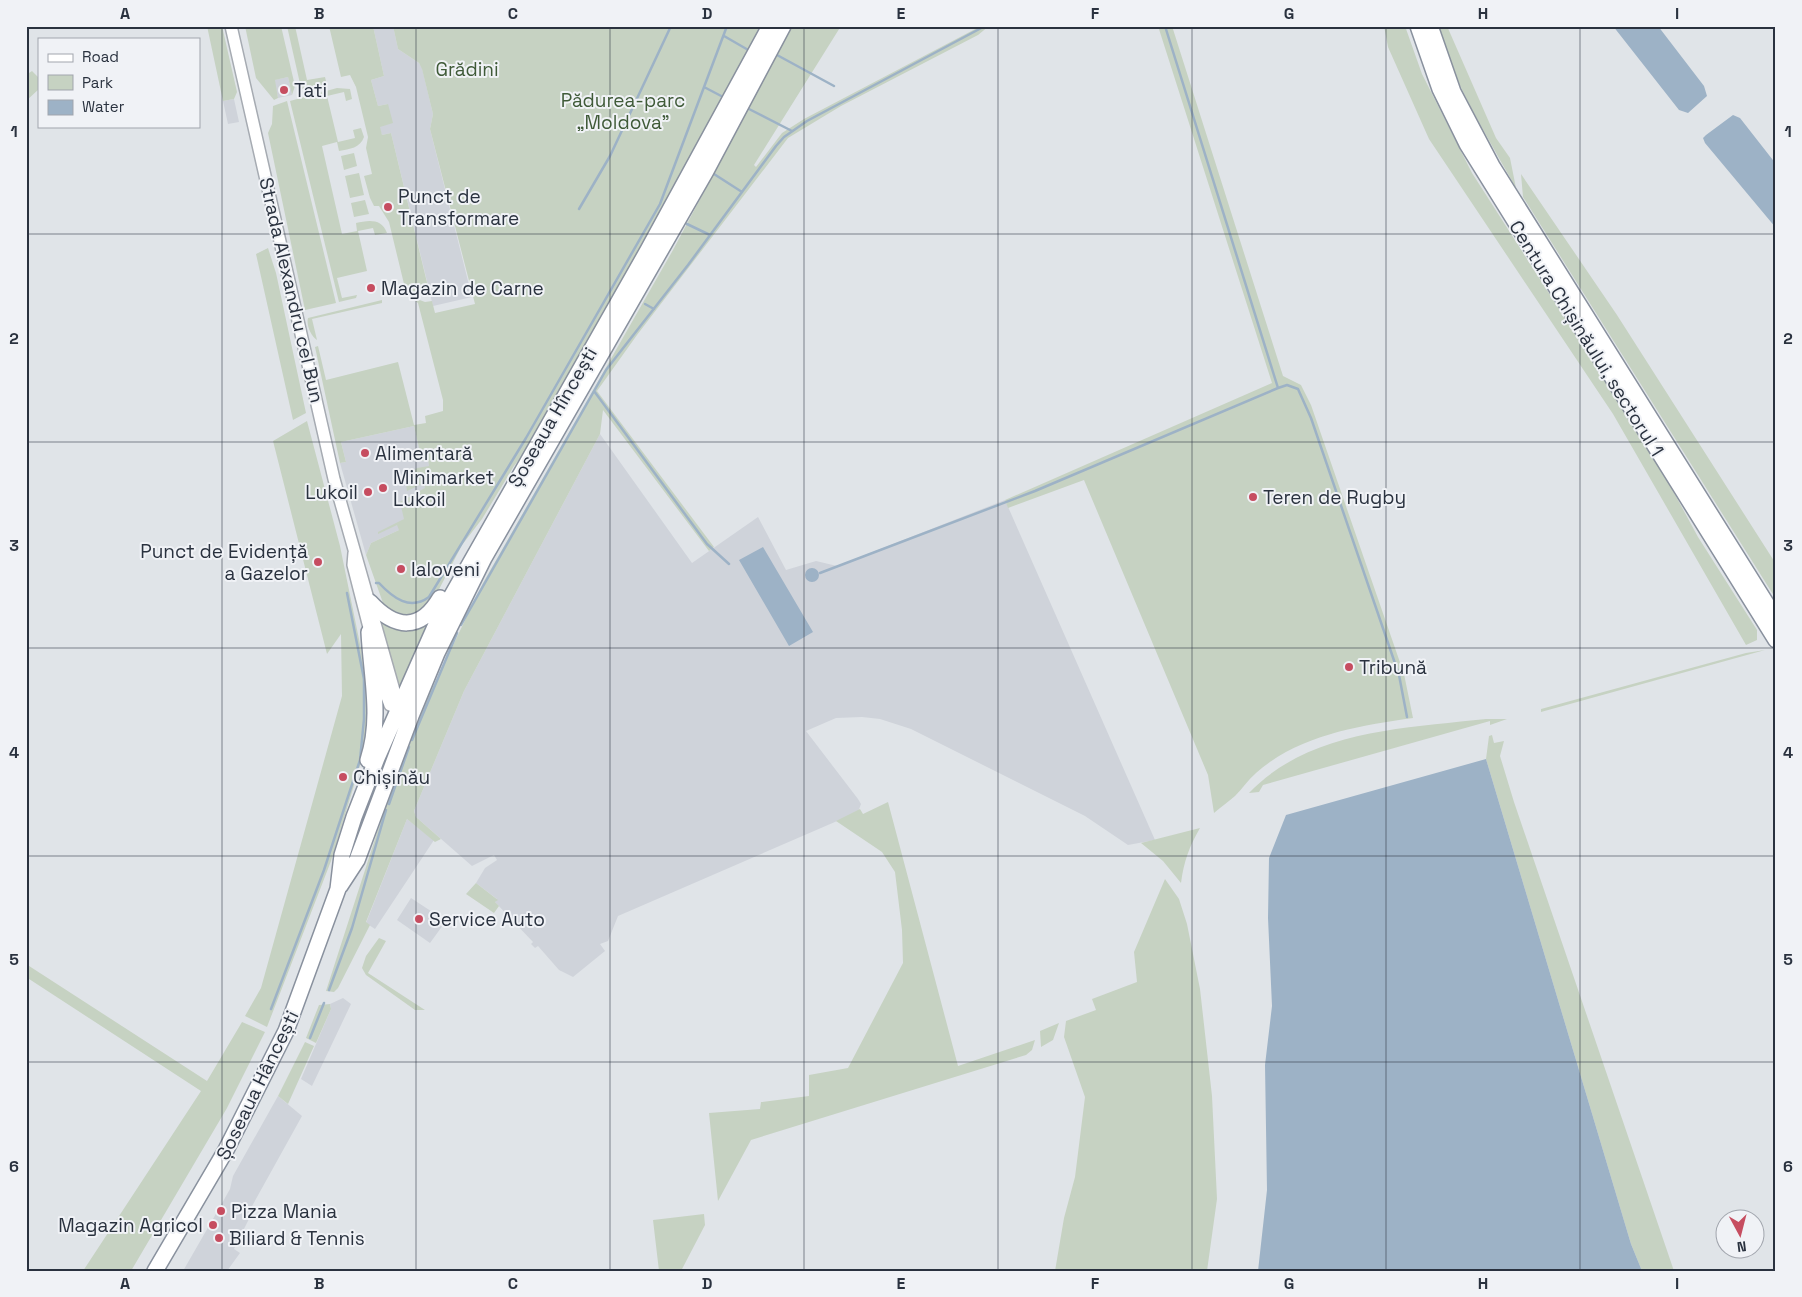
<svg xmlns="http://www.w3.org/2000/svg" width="1802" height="1297" font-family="'Space Grotesk',sans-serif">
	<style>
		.built { fill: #cfd3da }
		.green { fill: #c6d2c2 }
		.water { fill: #9db2c6 }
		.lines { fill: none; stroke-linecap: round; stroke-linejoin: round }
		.stream { stroke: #9db2c6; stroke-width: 2.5 }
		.secondary-casing { stroke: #a6abb2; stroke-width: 14 }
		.highway-casing { stroke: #89919e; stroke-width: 18 }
		.secondary { stroke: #fff; stroke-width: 11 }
		.highway { stroke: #fff; stroke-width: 15 }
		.grid { fill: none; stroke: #2a323f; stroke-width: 1; stroke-opacity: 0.55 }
		.poi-dot { fill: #c64d60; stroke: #f0f2f6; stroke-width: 2 }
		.labels { text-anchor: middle; stroke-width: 4; stroke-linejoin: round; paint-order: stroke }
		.park-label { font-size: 19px; fill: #3f5a38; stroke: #f0f2f6 }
		.poi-label { font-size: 19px; fill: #2a323f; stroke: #f0f2f6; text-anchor: start }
		.street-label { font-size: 19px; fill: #2a323f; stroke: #f0f2f6 }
		.neatline { fill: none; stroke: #2a323f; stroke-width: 2 }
		.grid-label { font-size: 16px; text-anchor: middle; font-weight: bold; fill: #2a323f }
	</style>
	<rect width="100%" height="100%" fill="#e0e4e8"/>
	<!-- built -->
	<path class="built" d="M373 26H393L398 49 419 63 422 68 433 114 430 129 472 297 433 306 391 133 382 135 379 127 388 104 378 106 371 80 384 76Z
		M288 77 292 95 278 98 274 80Z
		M234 99 239 122 228 124 223 101Z
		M414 426 422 460 428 459 432 484 404 519 399 530 371 543 366 555 340 463 346 462 341 442Z
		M600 434 692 563 758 517 786 570 816 561 837 566 1005 500 1155 840 1128 845 1085 816 911 729 880 719 862 717 836 718 806 731 858 799 861 804 858 812 618 916 608 941 600 944 605 951 573 977 559 970 538 946 535 948 531 944 533 942 495 902 497 899 476 883 485 868 497 860 494 855 472 866 416 817 414 811 464 691Z
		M407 819 434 840 375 929 366 923Z
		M411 898 446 921 430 943 397 920Z
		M343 998 351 1004 312 1086 301 1079 331 1009 330 1004Z
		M278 1096 302 1116 246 1217 249 1219 234 1249 240 1253 227 1271H183L221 1205 230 1189 233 1176Z"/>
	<!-- green -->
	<path class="green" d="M207 26H222L237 92 234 99 223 101Z
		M245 26H281L295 86 292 95 288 77 275 80 278 98 274 100 256 78Z
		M287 26H295L307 80 325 77 327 85 306 91 301 88Z
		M329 26H373L384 76 371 80 378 106 388 104 393 123 380 127 382 135 391 133 430 295 425 296 405 288 389 222 379 206H374L370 198 364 176 372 174 366 148 368 137 356 87 350 75 341 77Z
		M393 26H764L704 142 529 447 514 466 482 519 462 545 433 601 420 612 404 615 392 611 383 603 366 555 371 543 399 530 397 525 378 534V532L404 519 400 502 425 488 424 483 407 491 405 477 417 468 429 466 428 460 422 461 414 426 341 442 346 462 340 463 315 347 318 346 326 380 398 362 414 425 426 423 425 416 443 411V400L418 303 409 296 425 302 432 301 435 313 475 304 430 129 433 114 422 69 419 63 398 49Z
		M792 26H841L754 165 756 167 782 133 804 119 981 26H989L978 35 841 106 788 138 637 335 597 391 714 547 709 551 603 410 600 434 464 691 414 811 416 817 441 839 435 842 407 819 366 922 370 925 338 988 334 992 326 991 385 808 428 697 483 583 673 250Z
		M1158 26H1172L1283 376 1301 385 1311 405 1404 674 1413 718C1358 726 1299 735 1256 773 1248 780 1242 789 1235 796 1229 801 1221 807 1214 813L1208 775 1084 480 1008 508 1005 500 1272 383Z
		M1384 26H1405L1422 74 1472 173 1659 465 1698 537 1757 630V640L1746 645 1613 414 1429 139 1388 47Z
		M1437 26H1447L1496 138 1510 158 1516 188C1486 134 1455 86 1437 26Z
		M32 71 39 78V89L26 101V75Z
		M337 88 350 89 352 99 346 101 344 92 327 96 338 142 355 138 353 130 361 128 364 137C360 148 350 149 339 151L337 142 322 146 342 234 357 231 356 223C368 220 382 218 387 233L375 235 373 228 358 231 367 271 337 278 342 298 357 295 356 298 339 302 290 101Z
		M287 101 336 303 305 310 268 133 272 124 273 106Z
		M354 153 357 166 344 170 341 156Z
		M359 173 364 195 350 198 345 176Z
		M1521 174 1617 315 1776 564V599L1523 197Z
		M365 200 369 214 354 217 351 203Z
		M268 248 276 273 306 413 293 420 256 254Z
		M382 300V303L312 319 317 340C311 336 306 325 308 318Z
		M307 421 340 546 361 649 368 706 366 733 362 759 331 861 267 1027 245 1016 261 988 342 696 341 634 327 654 273 441Z
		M376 615 429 622 399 691Z
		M1765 650 1541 712V709L1746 653Z
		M1486 719H1507L1490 725V721L1263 785 1259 792 1249 793C1309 730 1405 728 1486 719Z
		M1492 735 1494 743 1504 741 1500 756 1514 802 1674 1271H1642L1631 1244 1486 759 1489 736Z
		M888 802 958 1066 1035 1040 1032 1050 1026 1055 751 1140 718 1201 709 1113 760 1109 761 1102 809 1096V1075L848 1068 903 963 902 930 895 872 882 852 836 821 860 809 863 814Z
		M1200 828C1189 847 1184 861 1181 883L1163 861 1141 843Z
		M1165 879 1179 899 1187 924 1200 989 1212 1096 1217 1199 1207 1271H1055L1064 1218 1075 1177 1085 1097 1064 1037 1066 1021 1096 1010 1092 999 1137 982 1134 952Z
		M476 883 498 900 495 902 499 906 494 913 466 894Z
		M379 938 386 941 368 973 425 1010H415L366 975 362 968 366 956Z
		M26 964 207 1081 242 1022 265 1032 227 1108 131 1271H83L201 1091 26 977Z
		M330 1004 331 1009 316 1043 306 1038 319 1005Z
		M1059 1023 1053 1040 1041 1047 1040 1031Z
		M305 1042 314 1046 288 1104 278 1096Z
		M704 1214 705 1225 681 1271H659L653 1220Z"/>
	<!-- water -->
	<path class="water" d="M1613 26H1658L1704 86 1707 96 1688 113 1679 110Z
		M1733 115 1740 118 1776 164V228L1705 143 1703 138 1706 135Z
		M763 547 813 632 789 646 739 560Z
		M805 575a7 7 0 1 1 14 0a7 7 0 1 1-14 0Z
		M1486 759 1631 1244 1642 1271H1258L1267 1190 1265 1065 1272 1006 1268 918 1269 858 1286 815Z"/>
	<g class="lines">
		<!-- stream -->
		<path class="stream" d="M724 36 750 51
			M777 55 834 86
			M704 87 725 98
			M749 109 792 131
			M714 174 742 192
			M579 209 610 156 671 26
			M687 224 710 235
			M645 304 654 309
			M1278 388 1287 385 1298 389 1311 418 1399 675 1407 717
			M594 391 707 544 729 564
			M820 573 1035 491 1278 388 1165 26
			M376 583H379C393 598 410 611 429 597L526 438 660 204 727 26
			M461 625 606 370 688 265 776 146 784 137 807 121 985 26
			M412 740 457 633
			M389 804 409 747
			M329 990 352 928 386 810
			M271 1009 324 870 360 760 364 719V679L347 593
			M310 1038 324 1003"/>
		<!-- secondary casing -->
		<g class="secondary-casing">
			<path id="secondary" d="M231 26 334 479 399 708 390 705 386 694 353 565 354 553"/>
		</g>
		<!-- highway casing -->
		<g class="highway-casing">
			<path id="highway" d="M1418 26 1440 89 1467 144 1776 640
				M1430 26 1453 92 1492 166 1776 619
				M370 602C395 629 420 632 440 598
				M368 760C382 718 371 675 369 632
				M340 886 357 860 411 716 437 653 484 558 706 171 783 26
				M155 1271 226 1150 286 1031 338 889 342 855 354 817 377 758 438 620 648 250 770 26"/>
		</g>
		<!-- secondary -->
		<use href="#secondary" class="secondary"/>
		<!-- highway -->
		<use href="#highway" class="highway"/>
	</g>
	<!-- grid -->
	<path class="grid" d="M222 26V1271M416 26V1271M610 26V1271M804 26V1271M998 26V1271M1192 26V1271M1386 26V1271M1580 26V1271M26 234H1776M26 442H1776M26 648H1776M26 856H1776M26 1062H1776"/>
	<!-- markers -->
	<g class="poi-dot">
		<circle cx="284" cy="90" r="5"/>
		<circle cx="388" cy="207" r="5"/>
		<circle cx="371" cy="288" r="5"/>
		<circle cx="365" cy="453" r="5"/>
		<circle cx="383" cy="488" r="5"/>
		<circle cx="368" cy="492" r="5"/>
		<circle cx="1253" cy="497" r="5"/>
		<circle cx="318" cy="562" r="5"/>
		<circle cx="401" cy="569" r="5"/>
		<circle cx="1349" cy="667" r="5"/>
		<circle cx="343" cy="777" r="5"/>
		<circle cx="419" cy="919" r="5"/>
		<circle cx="221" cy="1211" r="5"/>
		<circle cx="213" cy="1225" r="5"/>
		<circle cx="219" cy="1238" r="5"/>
	</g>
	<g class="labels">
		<!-- park labels -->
		<g class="park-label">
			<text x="467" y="76">Grădini</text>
			<text x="623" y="107">Pădurea-parc<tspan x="623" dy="22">„Moldova”</tspan></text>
		</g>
		<!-- poi labels -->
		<g class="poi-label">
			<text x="294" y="97">Tati</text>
			<text x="398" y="203">Punct de<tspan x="398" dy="22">Transformare</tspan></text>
			<text x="381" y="295">Magazin de Carne</text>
			<text x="375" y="460">Alimentară</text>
			<text x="393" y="484">Minimarket<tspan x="393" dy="22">Lukoil</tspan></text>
			<text x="358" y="499" text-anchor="end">Lukoil</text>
			<text x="1263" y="504">Teren de Rugby</text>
			<text x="308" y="558" text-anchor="end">Punct de Evidență<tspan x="308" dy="22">a Gazelor</tspan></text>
			<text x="411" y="576">Ialoveni</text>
			<text x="1359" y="674">Tribună</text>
			<text x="353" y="784">Chișinău</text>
			<text x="429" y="926">Service Auto</text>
			<text x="231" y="1218">Pizza Mania</text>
			<text x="203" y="1232" text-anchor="end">Magazin Agricol</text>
			<text x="229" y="1245">Biliard &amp; Tennis</text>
		</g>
		<!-- street labels -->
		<g class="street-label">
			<text transform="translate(292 290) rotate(77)" y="7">Strada Alexandru cel Bun</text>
			<text transform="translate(1587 338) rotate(58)" y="7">Centura Chișinăului, sectorul 1</text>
			<text transform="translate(552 417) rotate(-60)" y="7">Șoseaua Hîncești</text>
			<text transform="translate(257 1085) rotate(-64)" y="7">Șoseaua Hâncești</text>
		</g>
	</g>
	<!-- border -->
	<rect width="1802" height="1297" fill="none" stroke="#f0f2f6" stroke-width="55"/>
	<!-- legend -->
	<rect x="38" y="38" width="162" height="90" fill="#f0f2f6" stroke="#a1a5ad"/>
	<rect x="48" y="54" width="25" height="8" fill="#ffffff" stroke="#a1a5ad"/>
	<text x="82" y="62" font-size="15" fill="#2a323f">Road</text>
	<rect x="48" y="75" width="25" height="15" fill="#c6d2c2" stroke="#a1a5ad"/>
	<text x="82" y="88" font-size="15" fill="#2a323f">Park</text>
	<rect x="48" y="100" width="25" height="15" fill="#9db2c6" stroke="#a1a5ad"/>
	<text x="82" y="112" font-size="15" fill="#2a323f">Water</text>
	<!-- north arrow -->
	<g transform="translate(1740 1234) rotate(173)"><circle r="24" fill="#f0f2f6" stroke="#a1a5ad"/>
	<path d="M0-4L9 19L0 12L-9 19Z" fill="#c64d60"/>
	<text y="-8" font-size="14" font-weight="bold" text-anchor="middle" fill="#2a323f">N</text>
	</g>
	<rect x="28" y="28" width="1746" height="1242" class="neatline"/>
	<g class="grid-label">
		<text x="125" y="19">A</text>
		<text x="319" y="19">B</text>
		<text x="513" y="19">C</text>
		<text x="707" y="19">D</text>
		<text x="901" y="19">E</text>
		<text x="1095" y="19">F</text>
		<text x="1289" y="19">G</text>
		<text x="1483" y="19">H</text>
		<text x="1677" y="19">I</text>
		<text x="14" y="137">1</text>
		<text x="1788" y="137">1</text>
		<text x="14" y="344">2</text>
		<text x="1788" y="344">2</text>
		<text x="14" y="551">3</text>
		<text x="1788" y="551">3</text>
		<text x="14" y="758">4</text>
		<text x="1788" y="758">4</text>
		<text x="14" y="965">5</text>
		<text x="1788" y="965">5</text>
		<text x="14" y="1172">6</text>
		<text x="1788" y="1172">6</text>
		<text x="125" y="1289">A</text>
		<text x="319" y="1289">B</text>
		<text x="513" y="1289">C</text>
		<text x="707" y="1289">D</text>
		<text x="901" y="1289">E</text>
		<text x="1095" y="1289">F</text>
		<text x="1289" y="1289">G</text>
		<text x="1483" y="1289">H</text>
		<text x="1677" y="1289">I</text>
	</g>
</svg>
